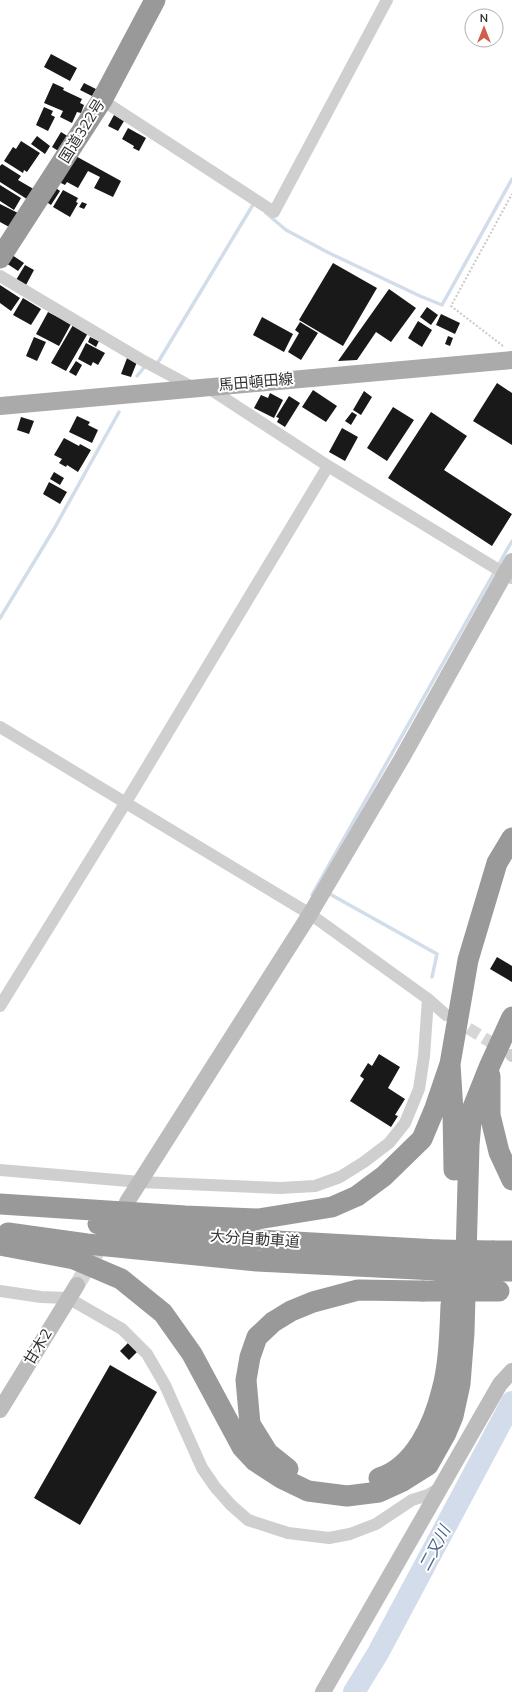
<svg xmlns="http://www.w3.org/2000/svg" width="512" height="1692" font-family="Mulish,'Noto Sans JP',sans-serif">
	<style>
		.lines { fill: none; stroke-linecap: round; stroke-linejoin: round }
		.stream { stroke: #d2dcea; stroke-width: 3.5 }
		.river { stroke: #d2dcea; stroke-width: 22 }
		.building { fill: #191919 }
		.street-tunnel { stroke: #d6d6d6; stroke-width: 12; stroke-dasharray: 12 6; stroke-linecap: butt }
		.secondary-tunnel { stroke: #d6d6d6; stroke-width: 16; stroke-dasharray: 16 8; stroke-linecap: butt }
		.path { stroke: #c9c9c9; stroke-width: 2; stroke-dasharray: 2 2; stroke-linecap: butt }
		.street { stroke: #cfcfcf; stroke-width: 12 }
		.secondary { stroke: #bcbcbc; stroke-width: 16 }
		.primary { stroke: #aaa; stroke-width: 18 }
		.highway { stroke: #999; stroke-width: 21 }
		.highway-bridge { stroke: #999; stroke-width: 21 }
		.labels { text-anchor: middle; stroke-width: 4; stroke-linejoin: round; paint-order: stroke }
		.street-label { font-size: 15px; fill: #323232; stroke: #fff }
		.water-label { font-size: 16px; font-style: italic; fill: #49658b; stroke: #fff }
	</style>
	<rect width="100%" height="100%" fill="#fff"/>
	<g class="lines">
		<!-- stream -->
		<path class="stream" d="M266 213 286 230 329 253 420 296 442 305 512 179
			M155 365 157 364 254 203 255 204
			M137 376 146 365
			M0 618 54 529 119 412
			M328 893 437 954 432 977
			M312 895 512 541"/>
		<!-- river -->
		<path class="river" d="M354 1692 378 1653 512 1402"/>
	</g>
	<!-- building -->
	<path class="building" d="M51 54 77 68 70 81 44 67Z
		M53 83 64 88 63 90 82 99 80 103 84 105 81 113 77 112 72 123 60 117 63 111 44 103Z
		M84 83 96 89 92 96 80 90Z
		M44 107 53 111 51 115 55 117 48 131 36 125Z
		M114 115 124 121 118 131 108 126Z
		M128 128 146 138 139 151 133 148 134 146 122 139Z
		M61 132 69 137 60 152 52 147Z
		M37 136 50 146 45 154 31 144Z
		M21 141 40 153 27 172 24 170 23 173 4 161 13 147 16 149Z
		M72 154 121 181 113 197 94 188 100 177 88 171 78 188 67 182 65 185 57 181Z
		M2 164 21 176 18 180 37 191 30 201 0 182V166Z
		M0 185 21 198 14 210 0 201Z
		M56 188 60 191 51 205 45 201Z
		M63 190 78 198 76 202 78 203 70 217 53 207Z
		M82 202 87 204 84 209 79 207Z
		M0 204 18 213 11 228 0 222Z
		M12 255 24 263 18 271 6 263Z
		M333 263 377 288 343 346 299 320Z
		M25 265 34 270 26 285 16 280Z
		M0 285 20 298 11 311 0 303Z
		M389 289 416 308 391 342 376 332 357 360 338 361Z
		M23 298 41 309 31 325 13 315Z
		M427 307 438 315 431 325 420 317Z
		M48 312 71 324 59 346 36 334Z
		M441 314 460 323 455 334 436 325Z
		M262 317 293 334 284 352 253 335Z
		M418 321 432 330 422 347 408 338Z
		M300 322 318 333 301 360 288 352 299 333 295 330Z
		M73 325 88 333 66 371 51 363Z
		M448 336 453 338 450 346 445 344Z
		M34 337 46 342 37 361 26 356Z
		M90 337 99 341 96 347 88 342Z
		M86 343 105 353 98 365 93 362 91 366 78 359Z
		M127 358 137 362 131 377 121 374Z
		M76 361 82 365 76 376 69 372Z
		M497 383 512 393V445L473 421Z
		M313 390 337 406 326 422 302 407Z
		M364 391 372 397 361 415 353 410Z
		M270 393 283 400 274 418 254 408 261 395 268 398Z
		M289 396 300 403 285 427 277 422 279 418 276 417Z
		M393 407 414 420 387 461 367 448Z
		M352 412 357 415 351 425 345 421Z
		M431 412 467 436 444 470 512 514 492 546 388 478Z
		M77 416 90 422 88 425 98 430 92 443 69 432Z
		M21 417 34 421 29 434 17 430Z
		M342 428 358 437 345 461 329 452Z
		M64 438 79 446 80 444 91 450 78 472 67 465 66 467 59 463 62 459 54 455Z
		M54 472 64 478 60 485 50 479Z
		M49 482 67 492 60 504 43 494Z
		M497 957 512 966V982L490 969Z
		M379 1054 400 1067 388 1088 405 1099 395 1115 398 1116 391 1127 350 1101 364 1079 360 1076 368 1063 372 1066Z
		M128 1343 137 1352 129 1360 120 1351Z
		M110 1365 157 1392 80 1525 34 1498Z"/>
	<g class="lines">
		<!-- street-tunnel -->
		<path class="street-tunnel" d="M453 1019 502 1049"/>
		<!-- secondary-tunnel -->
		<path class="secondary-tunnel" d="M77 1285 106 1236"/>
		<!-- path -->
		<path class="path" d="M503 346 451 306 512 194"/>
		<!-- street -->
		<path class="street" d="M102 100 274 212 387 0
			M0 276 140 359 194 388
			M207 387 328 466 512 578
			M0 727 310 914 428 999 446 1015
			M0 1006 126 802 328 466
			M511 1055 512 1056
			M0 1170 140 1182 280 1188 315 1186 340 1177 364 1162 389 1143 405 1123 419 1089 424 1056 428 999
			M0 1291 41 1297 68 1298 122 1329 147 1354 165 1385 202 1468 215 1487 231 1505 248 1520 288 1533 329 1538 350 1534 376 1524 412 1500 428 1495 440 1488"/>
		<!-- secondary -->
		<path class="secondary" d="M127 1202 310 914 402 758 512 561
			M0 1410 77 1285
			M323 1692 500 1384 512 1371"/>
		<!-- primary -->
		<path class="primary" d="M0 406 512 360"/>
		<!-- highway -->
		<path class="highway" d="M0 258 102 100 155 0
			M450 1064 453 1111 454 1170
			M490 1076V1115L499 1152 512 1180
			M0 1204 185 1216 258 1219 332 1207 357 1196 384 1176 422 1139 435 1108 450 1064 468 960 497 863 512 838
			M98 1224 259 1240 438 1250
			M8 1233 87 1244 257 1261 436 1270
			M0 1245 74 1259 121 1279 163 1313 192 1354 242 1447 255 1461 281 1478 308 1491 347 1496 379 1492 401 1482 428 1465 446 1433 453 1416 460 1384 464 1333 469 1145 472 1110 490 1065 512 1017
			M493 1251H512
			M492 1271H512
			M288 1469 268 1453 250 1424 246 1380 250 1357 257 1337 273 1322 291 1311 313 1302 358 1290 423 1291
			M379 1478C415 1467 434 1423 442 1390 449 1366 450 1330 451 1305"/>
		<!-- highway-bridge -->
		<path class="highway-bridge" d="M438 1250 493 1251
			M436 1270 492 1271
			M423 1291H499"/>
	</g>
	<g class="labels">
		<!-- street labels -->
		<g class="street-label">
			<text transform="translate(82 131) rotate(-58)" y="5">国道322号</text>
			<text transform="translate(256 382) rotate(-5)" y="5">馬田頓田線</text>
			<text transform="translate(255 1239) rotate(4)" y="5">大分自動車道</text>
			<text transform="translate(38 1347) rotate(-59)" y="5">甘木2</text>
		</g>
		<!-- water labels -->
		<g class="water-label">
			<text transform="translate(434 1548) rotate(-62)" y="6">二又川</text>
		</g>
	</g>
	<!-- north arrow -->
	<g transform="translate(484 28)"><circle r="19" fill="#ffffff" stroke="#adadad"/>
	<path d="M0-3L7 15L0 10L-7 15Z" fill="#d05e4d"/>
	<text y="-6" font-size="11" font-weight="bold" text-anchor="middle" fill="#323232">N</text>
	</g>
</svg>
